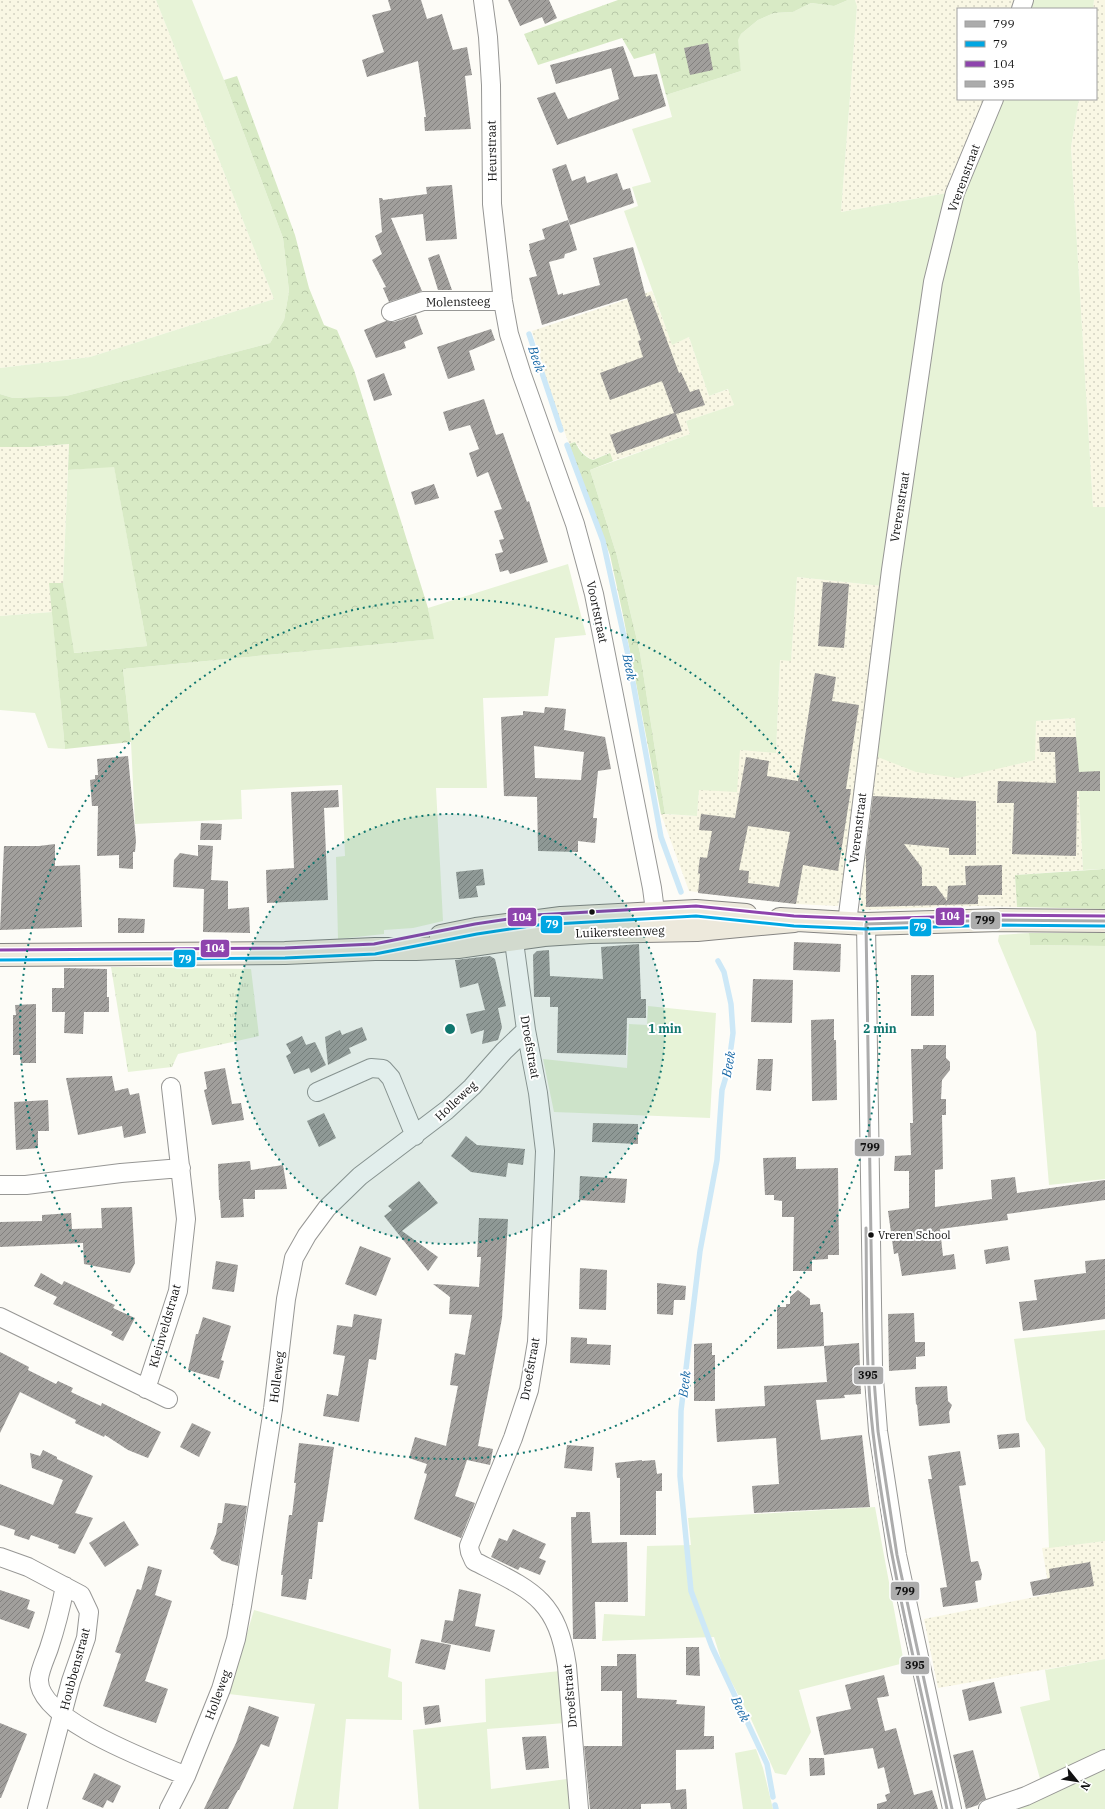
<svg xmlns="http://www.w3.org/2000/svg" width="1105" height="1809" font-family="'IBM Plex Serif',serif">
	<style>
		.farmland { fill: url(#farmland-dots) }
		.grass { fill: #e7f3d7 }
		.forest { fill: url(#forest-crowns) }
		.park { fill: url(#park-tufts) }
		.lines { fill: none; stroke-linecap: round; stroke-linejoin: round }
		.stream { stroke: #cde8f7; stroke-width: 5.5 }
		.building { fill: url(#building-hatch); fill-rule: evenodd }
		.minor-casing { stroke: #979795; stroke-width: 20 }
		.major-casing { stroke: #858482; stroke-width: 24 }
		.minor { stroke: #fffffe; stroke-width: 18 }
		.major { stroke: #ede9dc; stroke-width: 22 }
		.bus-1-casing { stroke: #fff; stroke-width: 6 }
		.bus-2-casing { stroke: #fff; stroke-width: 6 }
		.bus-3-casing { stroke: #fff; stroke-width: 6 }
		.bus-4-casing { stroke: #fff; stroke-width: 6 }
		.bus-1 { stroke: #acacac; stroke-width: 3 }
		.bus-2 { stroke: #00a6e2; stroke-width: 3 }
		.bus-3 { stroke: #8e44ad; stroke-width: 3 }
		.bus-4 { stroke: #acacac; stroke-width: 3 }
		.ring { fill: none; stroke: #0f766e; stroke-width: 2; stroke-dasharray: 2 4 }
		.bus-dot { fill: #111; stroke: #fff; stroke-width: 1.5 }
		.labels { text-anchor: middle; stroke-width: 4; stroke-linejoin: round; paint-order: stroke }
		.bus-label { font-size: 11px; fill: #111; stroke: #fff; text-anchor: start }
		.street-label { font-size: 12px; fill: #111; stroke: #fff }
		.water-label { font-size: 13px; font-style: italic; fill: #1768a6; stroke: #fff }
		.centre { fill: #0f766e; stroke: #fff; stroke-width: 2 }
		.ring-label { font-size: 12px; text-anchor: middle; font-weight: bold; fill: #0f766e; stroke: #fff; stroke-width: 4; stroke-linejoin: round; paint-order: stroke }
		.line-badge { stroke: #fff; stroke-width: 1.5 }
		.badge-label { font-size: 11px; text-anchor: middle; font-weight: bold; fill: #fff }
		.pale-badge-label { font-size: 11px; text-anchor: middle; font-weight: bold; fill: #111 }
	</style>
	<defs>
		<pattern id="farmland-dots" width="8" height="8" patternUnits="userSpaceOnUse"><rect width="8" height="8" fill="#f9f7e4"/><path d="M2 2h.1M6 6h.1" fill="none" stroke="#d4d3c3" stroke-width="1.8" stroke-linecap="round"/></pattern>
		<pattern id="forest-crowns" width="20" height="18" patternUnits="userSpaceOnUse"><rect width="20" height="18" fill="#d8eac5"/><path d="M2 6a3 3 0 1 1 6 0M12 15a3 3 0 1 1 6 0" fill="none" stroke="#b8c8a8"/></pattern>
		<pattern id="park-tufts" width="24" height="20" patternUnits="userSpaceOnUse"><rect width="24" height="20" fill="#e7f3d7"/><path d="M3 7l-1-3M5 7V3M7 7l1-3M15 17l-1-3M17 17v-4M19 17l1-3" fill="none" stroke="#c5cfb8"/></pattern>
		<pattern id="building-hatch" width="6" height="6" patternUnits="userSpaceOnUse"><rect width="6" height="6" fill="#a19f9c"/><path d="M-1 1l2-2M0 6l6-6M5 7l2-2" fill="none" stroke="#82807e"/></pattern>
	</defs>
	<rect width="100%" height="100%" fill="#fdfcf7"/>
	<!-- farmland -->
	<path class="farmland" d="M0 0H156L274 299 90 357 0 368Z
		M855 0H1015L1013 9H958V99H985L947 193 841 212 857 6Z
		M1094 0H1105V507H1093L1071 147 1079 99H1096V9H1093Z
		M652 291 672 344 689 337 709 396 729 389 734 405 686 421 690 434 613 461 609 453 592 460 584 454 575 442 569 444 550 392 532 331Z
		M69 444 63 583H49L52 612 0 616V447H31Z
		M797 577 882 586 849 859 838 906 796 904 689 891 661 814 697 816 699 790 740 750 776 752 780 660H791Z
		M1075 718 1083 870 1015 875 1017 907 977 906 860 910 870 754 1013 765 1034 760 1036 721Z
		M1105 1541V1659L938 1688 924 1619 1050 1594 1042 1548Z"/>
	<!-- grass -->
	<path class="grass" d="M156 0H192L224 80 283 238 289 291 284 320 270 343 66 396 13 398 0 394V368L90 357 274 299Z
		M848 0H855L857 6 841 212 947 193 882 586 797 577 791 661 780 660 776 753 740 750 737 792 699 790 697 816 665 814 640 653 617 556 590 470 690 434 686 421 734 405 728 389 709 396 689 337 672 345 624 211 638 206 632 187 651 182 632 129 672 117 666 95 741 71 737 41 741 34 758 20 774 13 793 12 811 3 834 6Z
		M1030 0H1094L1093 9H1028Z
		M1002 99H1079L1071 147 1093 507H1105V869L1083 870 1075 718 1036 721 1035 760 958 778 916 772 870 754 940 276 955 219 984 139Z
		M114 466 147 646 73 653 63 583 68 470Z
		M568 564 586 635 555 638 548 696 483 698 487 788H436L443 921 413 928 384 930V934L338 939 336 857 345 856 342 785 241 790 242 819 135 824 131 742 123 669 433 639 428 608Z
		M52 612 65 749 48 748 35 713 0 710V616Z
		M1029 933 1030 945 1105 946V1179L1049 1185 1036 1032 998 941 999 935Z
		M648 1006 716 1013 710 1118 554 1112 543 1059 627 1068 629 1024 647 1025Z
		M1105 1330V1541L1049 1548 1045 1449 1026 1420 1014 1339Z
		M875 1507 904 1663 799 1690 811 1732 786 1775 775 1773 751 1719 723 1666 714 1637 602 1641 604 1614 645 1616 647 1546 691 1545 688 1518Z
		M254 1610 391 1649 388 1677 402 1682V1720L346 1719 338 1809H293L315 1704 229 1694Z
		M1105 1659V1809H1017L1016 1804 1044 1793 1020 1707 1050 1700 1045 1670Z
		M560 1671 565 1723 487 1729 491 1789 567 1779 570 1809H419L413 1730 486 1722 485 1679Z
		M756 1749 763 1768 773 1809H743L735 1753Z"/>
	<!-- forest -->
	<path class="forest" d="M618 0H848L834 6 811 3 793 12 774 13 758 20 741 34 738 40 741 71 666 95 655 53 634 59 622 38 538 65 524 34Z
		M237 76 295 235 309 288 324 325 337 330 354 370 428 608 434 639 123 669 131 742 65 749 49 583H63L74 653 147 646 114 467 68 470 69 444 31 447H0V394L13 398 66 396 270 343 284 320 289 291 283 238 224 80Z
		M575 442C579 450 584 457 593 460L610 453 613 461 590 470 617 556 640 653 665 814H661L623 615 610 555 569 444Z
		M1105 869V909L1017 907 1015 875Z
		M1029 933H1105V946L1030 945Z"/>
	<!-- park -->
	<path class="park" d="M111 967 251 969 259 1036 178 1054 172 1067 128 1072Z"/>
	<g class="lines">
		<!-- stream -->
		<path class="stream" d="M529 334 561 430
			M567 445 603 541 628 655 661 837 681 892
			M718 961 724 972 731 1004 733 1033 728 1070 722 1090 717 1160 700 1251 681 1411 680 1476 691 1591 712 1647 767 1764 773 1797
			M775 1805 776 1809"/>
	</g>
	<!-- building -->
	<path class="building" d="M388 0H421L427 19 442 14 453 50 467 47 472 75 465 76 471 129 425 131 424 117H426L418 61 367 77 362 60 384 52 372 15 391 10Z
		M508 0H549L557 18 545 24 542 17 520 26Z
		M708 43 713 70 690 75 684 48Z
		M623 46 634 77 657 74 666 106 557 145 537 98 555 92 568 119 619 99 611 68 556 84 550 65Z
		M566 164 572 181 585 176 587 183 617 173 623 190 630 188 634 203 570 225 552 169Z
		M452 185 457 239 426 241 423 214 391 218 422 291 389 302 383 288 386 287 372 260 382 254 375 236 382 232 379 198H382L383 200 427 194 426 187Z
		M568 220 577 250 565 254 564 258 549 262 558 295 563 293V295L600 285 593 258 633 247 646 297 650 295 679 373 681 372 690 392 699 389 705 405 676 414 682 431 617 454 610 435 674 413 662 381 610 400 600 373 643 357 638 341 641 340 627 298 542 325 529 278 537 276 529 250H530L529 244 545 239 542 229Z
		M439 254 452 290H438L428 258Z
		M416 315 423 334 404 342 406 348 376 358 364 330 386 321 394 322Z
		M491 329 495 340 469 351 475 370 448 379 437 347Z
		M384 373 392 395 374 401 367 380Z
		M484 399 496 435 503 433 527 502 529 501 548 562 510 574 508 570 500 572 495 554 503 552 499 540 504 539 494 511 502 509 488 472 477 477 469 453 479 449 470 425 449 431 443 412Z
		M434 484 439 498 415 505 411 492Z
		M823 582 849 584 844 648 818 646Z
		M815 673 836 677 832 701 859 705 846 789H851L838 871 803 865 796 904 698 893 700 874 698 873 700 857 707 858 712 831 699 830 701 814 735 818 746 757 769 761 767 776 798 781ZM748 826 790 832 779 887 748 883 749 871 739 870Z
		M545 707 566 709 564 730 605 737 611 769 598 771 593 818H597L595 843 578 841V852L538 851 537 797 504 796 501 717 523 715V711L544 713ZM534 746 584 752 581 780 535 778Z
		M1039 737H1076L1079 772 1100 771V791H1077L1076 856 1012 854 1014 803H997L998 781 1056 783 1055 752H1040Z
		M128 756 136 841 135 852H133V869L119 868V855L97 856 98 806H92L90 780 95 779V775H98L97 759Z
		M338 790 339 807 324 808 328 900 267 903 266 870 294 868 291 792Z
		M873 796 976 801V855H949V848L904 844 922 868V886H936L947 901 948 886 966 885 965 866 1002 865V895H978V904L866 907V852Z
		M201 823 222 824 221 840H200Z
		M55 844V866L80 865 82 927 0 930 4 846H39Z
		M198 845 213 846 211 880 228 881V909L249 907 250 933 203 932 204 889 173 887 174 860 180 853 198 856Z
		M483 869 485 885 476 886 478 897 459 899 456 872Z
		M118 918 145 919 144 933H118Z
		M794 942 841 944 840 972 793 970Z
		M639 944 641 999H646V1018H627L626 1055 557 1053 558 1007H550V997H534L533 955 537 951 549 950 550 976 603 979 601 947Z
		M490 956 495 959 506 1006 498 1008 502 1027 498 1040 482 1044 484 1030 471 1034 466 1014 485 1010 478 983 460 988 455 960Z
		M64 968 107 969V997H109V1012H84L83 1034 64 1033 65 1012H52V988H64Z
		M911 975H934V1016H911Z
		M753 979 793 980 792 1023 751 1022Z
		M36 1004V1063H21L20 1055H13V1015H16L15 1005Z
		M834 1019V1040H836L837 1100 812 1101 811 1020Z
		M362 1027 367 1040 349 1048 351 1053 328 1065 325 1037 340 1030 342 1035Z
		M302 1036 306 1045 315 1042 326 1065 311 1073 309 1068 294 1074 286 1056 291 1053 286 1044Z
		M923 1045H946V1058L950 1062V1070L942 1080 941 1099H946V1115H942L943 1169 935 1170V1207L992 1199 991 1180 1015 1177 1017 1193 1105 1180V1200L1007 1214 1008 1220 940 1229 943 1256 954 1254 956 1269 902 1276 898 1253 894 1254 888 1211 909 1208V1171H894L895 1156 911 1155 910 1123H913L911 1049H923Z
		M758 1059H773L771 1091 756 1090Z
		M225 1068 232 1104 241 1103 244 1120 212 1125 204 1090 207 1089 204 1072Z
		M112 1076 115 1091 128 1088 130 1095 139 1093 146 1133 124 1138 122 1126 78 1135 66 1078Z
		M48 1100 49 1131H38V1148L16 1150 14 1102Z
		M324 1113 336 1138 319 1147 307 1121Z
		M593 1123 638 1124V1144L592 1142Z
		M466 1136 477 1145 525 1149 523 1165 508 1163 506 1177 471 1172 451 1156Z
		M796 1157V1169L838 1168 839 1255H828V1259L812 1260V1271H793L794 1217H782V1201L774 1200V1195H765L763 1158Z
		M250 1161 251 1170 283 1165 287 1189 255 1190V1199H243L244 1217 221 1218 220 1200H219L218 1164Z
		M580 1176 627 1179 625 1203 579 1200Z
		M419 1181 438 1203 402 1231 438 1257 428 1271 384 1216 392 1210 388 1206Z
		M132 1207 135 1263 130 1273 84 1264 83 1243 0 1247V1222L42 1221V1215L71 1213 72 1229 102 1228 101 1208Z
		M479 1218 508 1219 505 1271 502 1318 478 1446 493 1449 490 1465 467 1460 455 1496 475 1503 461 1538 414 1519 427 1474 424 1473 427 1464 409 1458 415 1437 446 1446 458 1386 450 1385 455 1353 465 1355 472 1315 449 1314 450 1297 433 1284 479 1287 481 1257H477Z
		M360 1246 391 1258 376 1296 345 1284Z
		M1008 1246 1010 1260 986 1264 984 1250Z
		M1105 1259V1319L1023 1331 1019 1302 1037 1300 1034 1280 1086 1273 1085 1261Z
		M216 1261 238 1265 234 1292 212 1289Z
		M580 1268 607 1270 606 1310 579 1309Z
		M41 1273 62 1285 64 1281 115 1305 113 1308 135 1318 123 1341 111 1335 113 1332 53 1304 57 1297 34 1286Z
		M657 1283 686 1286 685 1300H674L673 1315 657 1314Z
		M798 1290 810 1299V1305L820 1304 821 1312H823L824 1346 777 1349V1307H786V1304H790V1297Z
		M914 1313 915 1342H925V1356L916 1357V1369L889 1371 888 1314Z
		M354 1314 382 1319 376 1360 369 1359 359 1422 323 1416 327 1394 338 1396 345 1356 333 1354 337 1325 352 1327Z
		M203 1317 231 1326 221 1360 224 1361 219 1379 188 1370 196 1334H198Z
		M571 1337 587 1338V1344L611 1345 610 1365 570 1363Z
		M712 1343V1355H715V1401H694V1344Z
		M859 1343 861 1394 844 1395 845 1398 816 1400 821 1440 862 1435 870 1507 754 1513 752 1486 779 1484 776 1438 717 1442 715 1409 765 1406 764 1386 827 1382 824 1346Z
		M0 1352 29 1367 28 1370 56 1384 58 1381 73 1388 71 1392 101 1406 102 1403 161 1432 148 1458 128 1450 105 1435 104 1437 75 1423 76 1420 20 1392 0 1433Z
		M947 1386 948 1401 952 1405 949 1412 950 1423 919 1426 917 1404 916 1405 915 1387Z
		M192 1423 211 1432 199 1457 180 1447Z
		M1019 1433 1020 1447 999 1449 997 1435Z
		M299 1443 334 1447 323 1522H318L312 1579H309L306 1600 281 1596 283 1575H281L289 1515H292L296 1483H294Z
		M567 1445 594 1447 592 1471 564 1468Z
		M43 1450 57 1457V1459L93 1476 75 1513 93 1518 75 1554 58 1548 59 1545 31 1535 29 1540 14 1535 15 1530 0 1525V1484L53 1505 63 1480 32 1468 30 1453 40 1456Z
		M960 1451 966 1485 959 1486 971 1562 978 1561 982 1574 981 1580 975 1581 978 1602 943 1607 940 1588 947 1587 928 1479H932L928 1456Z
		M642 1460V1461L655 1460 657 1474 662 1473V1491H656V1535H620V1478H617L615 1463Z
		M225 1503 247 1506 238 1566 222 1561 213 1553 214 1550 210 1549 216 1534 218 1523H222Z
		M576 1512H590L592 1543 627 1542 628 1602H595L596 1639H573L571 1517H576Z
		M124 1521 139 1545 105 1567 89 1543Z
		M513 1529 546 1544 539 1558 546 1561 540 1575 520 1567 518 1570 491 1557 499 1538 507 1541Z
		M1090 1562 1094 1586 1033 1596 1030 1582 1050 1578 1049 1569Z
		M148 1566 162 1570 155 1595 172 1601 145 1681 168 1689 156 1723 103 1706 121 1654 115 1652 137 1589 141 1590Z
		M459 1589 481 1594 475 1626 495 1630 490 1652 441 1642 445 1620 453 1621Z
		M0 1590 30 1600 27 1609 35 1612 29 1629 0 1619Z
		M421 1639 451 1645 445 1670 415 1663Z
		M686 1647H699L700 1676 686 1675Z
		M617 1654H636L637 1698 677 1700 676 1704 705 1706 704 1736H714V1749L676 1750V1790L686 1789 687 1809H671L670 1803 641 1804V1809H590L584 1746H622V1691H601V1666H617Z
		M884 1675 889 1696 877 1698 885 1731 896 1728 914 1795 932 1790 938 1809H877V1804L887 1801 885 1795 890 1793 884 1767 878 1769 873 1748 824 1755 816 1717 851 1709 845 1685Z
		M994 1682 1002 1713 969 1721 962 1690Z
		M439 1705 441 1722 425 1725 423 1707Z
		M249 1706 279 1717 269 1747 261 1744 239 1790H238L228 1809H204L236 1743Z
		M0 1723 27 1734 1 1798H0Z
		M546 1736 549 1768 526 1770 522 1737Z
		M973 1750 986 1799 980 1802 978 1805 966 1809 953 1755Z
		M809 1758H824L825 1775 810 1776Z
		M94 1773 121 1786 113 1803 107 1800 103 1808 82 1799Z"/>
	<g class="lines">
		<!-- minor casing -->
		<g class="minor-casing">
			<path id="minor" d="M483 0 488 37 491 85 492 204 503 301 509 334 522 375 575 524 594 594 652 888 657 926
				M1021 9 1024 0
				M391 312 423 301H503
				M847 923 891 570 933 282 955 193 994 99
				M866 924 873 1366 878 1431 897 1555 952 1809
				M512 927 526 1030 538 1093 545 1151 537 1342 529 1390 513 1438 469 1546 470 1552 474 1561C531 1590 557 1598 567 1666L579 1809
				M317 1092 371 1068 383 1069 391 1078 415 1136
				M0 1185H26L121 1173 181 1168
				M0 1317 168 1399
				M146 1389 178 1291 186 1219 171 1087
				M0 1557 28 1567 81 1595 89 1612 86 1638 71 1681 37 1809
				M65 1586C61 1607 56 1627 49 1648 46 1657 40 1669 39 1679 37 1720 154 1762 186 1776
				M169 1809 186 1776 221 1689 236 1639 242 1606 273 1409 286 1299 294 1258 307 1235 327 1208 360 1176 447 1110 472 1087 504 1051 526 1030
				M988 1809 1026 1796 1105 1759"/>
		</g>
		<!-- major casing -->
		<g class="major-casing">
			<path id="major" d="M780 919 866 924 1001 920 1105 921
				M441 936 476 929 561 918 696 911 746 915
				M0 955 285 953 375 949H416L458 947 544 935 590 932 697 930 794 921"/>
		</g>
		<!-- minor -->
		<use href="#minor" class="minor"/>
		<!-- major -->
		<use href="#major" class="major"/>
		<!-- bus-1 casing -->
		<g class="bus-1-casing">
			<path id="bus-1" d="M866 924 873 1366 878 1431 897 1555 952 1809
				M866 924 1001 920 1105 921"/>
		</g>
		<!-- bus-2 casing -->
		<g class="bus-2-casing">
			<path id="bus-2" d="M0 960 285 958 375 954 477 934 537 925 696 916 794 926 866 929 1001 925 1105 926"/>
		</g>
		<!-- bus-3 casing -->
		<g class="bus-3-casing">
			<path id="bus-3" d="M0 950 285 948 374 944 475 924 535 915 696 906 794 916 866 919 1001 915 1105 916"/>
		</g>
		<!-- bus-4 casing -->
		<g class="bus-4-casing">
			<path id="bus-4" d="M866 1228C867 1296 865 1365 873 1433 888 1560 920 1684 947 1809"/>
		</g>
		<!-- bus-1 -->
		<use href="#bus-1" class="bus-1"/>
		<!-- bus-2 -->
		<use href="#bus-2" class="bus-2"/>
		<!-- bus-3 -->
		<use href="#bus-3" class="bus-3"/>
		<!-- bus-4 -->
		<use href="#bus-4" class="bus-4"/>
	</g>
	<!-- distance rings -->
	<circle cx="450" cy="1029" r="215" fill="#0f766e" fill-opacity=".12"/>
	<g class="ring">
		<circle cx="450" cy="1029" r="215"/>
		<circle cx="450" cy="1029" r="430"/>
	</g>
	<!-- markers -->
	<g class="bus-dot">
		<circle cx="592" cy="912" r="3.5"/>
		<circle cx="871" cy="1235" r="3.5"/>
	</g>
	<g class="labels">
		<!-- bus labels -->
		<g class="bus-label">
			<text x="878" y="1239">Vreren School</text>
		</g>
		<!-- street labels -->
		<g class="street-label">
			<text transform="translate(492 151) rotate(-91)" y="4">Heurstraat</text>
			<text transform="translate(964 178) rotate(-70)" y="4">Vrerenstraat</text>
			<text transform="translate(458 302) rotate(-1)" y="4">Molensteeg</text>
			<text transform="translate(900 507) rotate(-81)" y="4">Vrerenstraat</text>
			<text transform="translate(597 612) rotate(78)" y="4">Voortstraat</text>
			<text transform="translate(858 828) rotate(-83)" y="4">Vrerenstraat</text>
			<text transform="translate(620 932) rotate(-2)" y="4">Luikersteenweg</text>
			<text transform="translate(530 1047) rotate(80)" y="4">Droefstraat</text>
			<text transform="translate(456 1101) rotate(-43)" y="4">Holleweg</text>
			<text transform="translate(165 1326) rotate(-74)" y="4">Kleinveldstraat</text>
			<text transform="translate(530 1369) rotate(-80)" y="4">Droefstraat</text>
			<text transform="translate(277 1377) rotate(-83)" y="4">Holleweg</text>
			<text transform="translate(75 1669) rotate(-75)" y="4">Houbbenstraat</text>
			<text transform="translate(218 1695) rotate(-70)" y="4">Holleweg</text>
			<text transform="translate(570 1696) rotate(-95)" y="4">Droefstraat</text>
		</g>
		<!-- water labels -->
		<g class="water-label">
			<text transform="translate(537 359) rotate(71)" y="5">Beek</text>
			<text transform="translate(630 667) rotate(79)" y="5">Beek</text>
			<text transform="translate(728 1064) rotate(-79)" y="5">Beek</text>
			<text transform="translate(684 1384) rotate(-83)" y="5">Beek</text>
			<text transform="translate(741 1709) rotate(65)" y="5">Beek</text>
		</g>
	</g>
	<circle cx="450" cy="1029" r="6" class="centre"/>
	<g class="ring-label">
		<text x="665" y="1033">1 min</text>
		<text x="880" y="1033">2 min</text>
	</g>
	<g class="line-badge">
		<rect x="935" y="907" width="30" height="19" rx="4" fill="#8e44ad"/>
		<rect x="507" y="907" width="30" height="20" rx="4" fill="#8e44ad"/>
		<rect x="970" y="911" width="31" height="19" rx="4" fill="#acacac"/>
		<rect x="540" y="915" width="23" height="19" rx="4" fill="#00a6e2"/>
		<rect x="909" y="918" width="23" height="19" rx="4" fill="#00a6e2"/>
		<rect x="200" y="939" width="30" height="19" rx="4" fill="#8e44ad"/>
		<rect x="173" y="949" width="23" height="19" rx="4" fill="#00a6e2"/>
		<rect x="854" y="1138" width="31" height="19" rx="4" fill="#acacac"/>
		<rect x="853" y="1366" width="31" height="19" rx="4" fill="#acacac"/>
		<rect x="890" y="1581" width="30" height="20" rx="4" fill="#acacac"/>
		<rect x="900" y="1656" width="30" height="19" rx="4" fill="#acacac"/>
	</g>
	<g class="badge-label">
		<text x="950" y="920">104</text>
		<text x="522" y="921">104</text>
		<text x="552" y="928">79</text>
		<text x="920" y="931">79</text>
		<text x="215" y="952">104</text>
		<text x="185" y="963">79</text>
	</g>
	<g class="pale-badge-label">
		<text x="985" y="924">799</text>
		<text x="870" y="1151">799</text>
		<text x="868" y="1379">395</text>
		<text x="905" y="1595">799</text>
		<text x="915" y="1669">395</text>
	</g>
	<!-- legend -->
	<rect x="957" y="8" width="140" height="92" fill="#ffffff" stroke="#a0a0a0"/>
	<rect x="965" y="21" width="20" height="6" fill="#acacac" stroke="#a0a0a0"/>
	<text x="993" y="28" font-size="12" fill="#111111">799</text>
	<rect x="965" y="41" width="20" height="6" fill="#00a6e2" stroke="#a0a0a0"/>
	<text x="993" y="48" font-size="12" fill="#111111">79</text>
	<rect x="965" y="61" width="20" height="6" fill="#8e44ad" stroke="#a0a0a0"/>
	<text x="993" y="68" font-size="12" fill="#111111">104</text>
	<rect x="965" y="81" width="20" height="6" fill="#acacac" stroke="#a0a0a0"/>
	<text x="993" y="88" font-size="12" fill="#111111">395</text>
	<!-- north arrow -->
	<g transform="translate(1077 1781) rotate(120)" stroke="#ffffff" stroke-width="3" paint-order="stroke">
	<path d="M0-3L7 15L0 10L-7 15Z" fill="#111111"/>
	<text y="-6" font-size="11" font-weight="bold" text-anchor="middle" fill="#111111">N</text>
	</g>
</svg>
